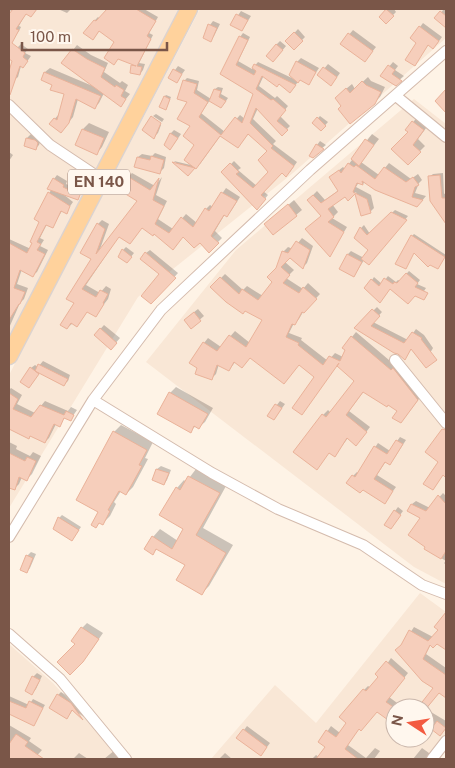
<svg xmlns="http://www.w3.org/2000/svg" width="455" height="768" font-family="'Public Sans',sans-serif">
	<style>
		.residential { fill: #f9e7d6; fill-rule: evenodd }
		.shadow { fill: #0003 }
		.building { fill: #f6cebb; stroke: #eab299 }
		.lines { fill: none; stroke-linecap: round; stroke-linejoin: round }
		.minor-casing { stroke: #d4bbad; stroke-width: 12 }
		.primary-casing { stroke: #dcd3cf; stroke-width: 19 }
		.minor { stroke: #fff; stroke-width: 10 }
		.primary { stroke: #ffd29c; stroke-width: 16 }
		.labels { text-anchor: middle; stroke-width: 4; stroke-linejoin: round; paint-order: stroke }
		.shield { fill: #fff7ee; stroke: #a2867a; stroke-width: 1 }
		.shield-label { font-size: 15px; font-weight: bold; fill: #7a5648 }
	</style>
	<rect width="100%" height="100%" fill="#fef3e6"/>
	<!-- residential -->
	<path class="residential" d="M9 9H189L9 352Z
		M200 9H446V38L293 173 138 297 9 508V375Z
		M414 99 446 124V584L414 567 146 362 236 250Z
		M420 593 446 612V733L426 759H211L275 685 316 723ZM395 708H425V738H395Z
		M9 644 53 683 122 759H9Z"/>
	<!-- shadow -->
	<path class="shadow" d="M9 9H37L31 16 26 13 19 26 21 27 19 31 9 44V18L12 12Z
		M58 9H71L67 13Z
		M109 9H125L127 10 128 9H144L158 17 149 33 153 35 139 63 145 64 143 70 140 74 132 66 134 64 116 42 100 30 96 35 95 20 98 17 100 19Z
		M388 9H394L396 12 386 22 380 17Z
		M444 9H446L445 26 436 18Z
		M241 11 251 16 242 30 232 24Z
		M213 21 220 24 214 36 211 40 210 25Z
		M423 23 442 37 437 44H429L415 64 420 27Z
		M298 29 305 37 294 48 287 41Z
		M353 30 376 47 368 57 342 43Z
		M243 33 250 37 238 61 252 69 258 62 294 79 297 62 301 58 319 68 309 83 300 78 294 88 264 75 259 86 275 98 277 96 288 106 280 116 290 126 282 134 258 108 253 119 276 141 273 144 297 162 290 172H282L263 191 268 195 260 205 223 172 234 161 241 168 238 170 257 186 270 172 269 151 249 133 238 147 221 135 200 164 184 81 187 78 199 81 197 90 211 99 215 89 218 87 223 88 221 94 228 98 224 104 210 100 201 113 225 132 240 115 245 119 255 94 222 73 240 37Z
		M280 41 286 46 277 57 276 45Z
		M21 44 28 49 25 53 31 56 26 63 21 66 18 77 14 80 9 78V75L18 47Z
		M77 45 91 55 108 63 104 72 120 83 122 81 128 85 125 91 130 94 121 105 104 93 99 103 95 107 78 99 73 117 65 127 51 123 60 113 66 93 53 84 42 79 45 72 50 68 95 87 73 50Z
		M393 62 398 66 395 70 404 76 395 84 382 75Z
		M328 64 340 73 335 80 319 75Z
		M178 66 185 70 177 81 170 77Z
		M368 77 371 81 385 87 380 97 374 103 343 105 341 93 352 84 355 89Z
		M166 95 171 97 167 107 165 96Z
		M156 114 164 119 162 122 153 116Z
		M320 116 328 122 321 130 313 123Z
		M418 116 429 124 418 139 425 146 408 163 409 132 407 130Z
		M152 118 161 125 158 133 154 137Z
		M89 123 109 132 102 147 97 153 77 144 83 129Z
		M174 130 181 134 174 144 166 145 171 133Z
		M31 134 41 139 39 145 36 148 25 145 27 138Z
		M372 134 379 139 361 162 379 175 389 163 411 179 418 174 422 180 419 183 415 193 426 196 421 202 365 182 363 184 359 182 356 187 371 195 374 208 370 212 362 214 356 192 348 199 345 195 332 204 338 212 332 218 347 227 330 255 323 215 308 200 317 191 325 200 339 190 330 177 343 167 345 169Z
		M320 141 326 145 313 156 317 145Z
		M9 152 13 155 9 161Z
		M155 153 166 157 164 168 160 172 138 157 142 154 152 156Z
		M174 161 195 166 188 174Z
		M132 173 155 186 162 177 156 195 167 201 158 219 173 229 186 214 197 223 206 209 210 205 213 207 226 188 240 197 231 211 227 215 225 214 215 231 222 238 209 251 200 241 184 236 154 233 142 227 119 236 86 285 100 293 106 286 111 289 108 299 95 316 88 311 67 328 92 258 98 224 102 220 109 224 99 252 139 200 128 177Z
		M443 173 444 194 446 193V221L429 177 433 174Z
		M57 175 67 181 66 184 83 191 77 199 63 194 73 202 66 212 62 211 52 227 47 224 40 238 44 240 40 246 48 250 37 272 33 275 22 269 17 284 28 288 24 299 20 303 9 328V239L31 249 41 221 36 218 51 190 54 179Z
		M294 200 302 210 296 215 265 224Z
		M395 210 408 216 372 261 364 260 354 276 348 254 351 251 364 258 370 250 356 238 361 228 364 225 370 234Z
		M414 234 446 255 439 265 414 252 406 268 412 236Z
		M302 238 313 246 307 263 303 267 290 256 285 262 294 270 286 278 303 289 308 283 320 294 303 312 299 319 294 323 289 333 302 338 301 340 328 361 335 353 343 357 346 349 343 348 356 332 396 366 422 395 405 417 399 411 364 391 349 411 370 427 360 440 348 438 335 455 329 452 295 451 323 415 328 410 331 413 356 380 337 365 316 377 299 364 251 357 236 361 229 370 219 364 216 374 212 378 204 343 208 338 221 347 235 331 250 343 264 320 212 287 225 274 243 290 247 286 263 296 273 282 283 252 288 247 293 249Z
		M126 247 134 253 130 258 123 250Z
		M150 250 178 273 151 303 160 274 146 253Z
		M409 271 420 280 417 284 426 288 422 294 390 288 383 298 372 280 374 277 382 284 388 276 396 282 398 280 400 281Z
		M377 307 382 312 373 322 408 340 416 329 424 335 433 348 426 360 412 348 405 358 398 353 356 328Z
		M198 309 204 316 191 327 189 316Z
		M104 325 120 338 114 345 95 335Z
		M43 361 70 375 68 381 64 384 40 372 32 383 31 368 35 365 38 367Z
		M176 387 213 408 205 422 199 427 196 426 190 431 170 393Z
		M11 388 22 395 17 404 35 413 45 401 68 411 71 407 77 410 70 420 65 417 60 425 56 424 49 438 45 442 31 435 29 438 9 428V390Z
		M280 401 285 404 274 419 269 415Z
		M121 425 153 442 145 458 148 459 133 487 126 494 121 491 114 502 116 504 110 516 103 523 100 522 96 526 100 511 78 499 114 432Z
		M400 437 406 440 393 460 386 461 377 475 396 487 385 502 364 489 353 476 357 472 358 473 378 443 390 451Z
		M9 442 17 446 16 449 30 456 33 452 41 456 32 474 27 479 22 477 19 484 14 489 9 487Z
		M161 466 171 470 167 480 164 484 153 479 157 469Z
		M196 469 226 486 203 528 233 545 209 586 202 593 186 564 158 548 153 553V537L160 529 178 541 185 529 177 488 184 480 186 482Z
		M443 493 446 496 445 503 446 504V565L444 563 446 561 425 548 422 517 412 504 416 501 430 508Z
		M398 507 403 511 391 527 395 511Z
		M62 515 81 527 74 537 59 518Z
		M31 552 36 554 30 568 27 572V556Z
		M446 615V649L437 642 431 644 426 654 446 668V697L439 692 426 709 446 721V728L440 734 425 723V708H419L435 688 402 645 414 627 433 637 440 630 436 626Z
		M87 623 103 633 87 656 77 644 82 628Z
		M391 658 408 673 389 697 404 708H395V722L377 711 359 728 348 745 366 758 375 748 380 751 374 759H344L336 754 332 759H312L316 755 319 757 327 747 320 742 331 726 340 733 347 723 364 690 368 686 371 688Z
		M37 673 42 676 36 689 32 693 33 677Z
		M61 692 74 700 87 715 84 717 73 709 70 714 58 695Z
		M9 696 29 705 33 699 45 705 33 725 9 708Z
		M9 725 31 738 29 741 42 750 34 759 31 757 30 759H9Z
		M247 726 270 743 264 751 244 730Z
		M422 748 429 753V757L431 759H413Z
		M115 750 122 759H104Z
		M79 753 88 759H73Z
		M225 753 232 759H219Z"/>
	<!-- building -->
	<path class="building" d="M13 9H37L31 17 26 14 16 29 19 30 12 43 25 53 23 57 28 61 23 68 20 66 10 95H9V71L12 61 9 59V14Z
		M107 9H136L156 21 147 36 151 39 137 66 142 67 140 75 130 73 131 65 136 66 118 59 114 65 104 58 114 42 99 31 93 40 83 33 94 20 96 21Z
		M386 9 394 16 386 24 379 17Z
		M440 11 446 16V28L434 18Z
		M236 14 248 20 242 31 230 25Z
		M208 24 217 28 211 42 203 38Z
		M419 26 439 41 433 49 428 45 415 66 405 60 416 43 410 38Z
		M294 32 303 41 294 50 285 41Z
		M348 33 373 51 365 62 340 44Z
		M239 36 248 40 236 65 254 75 256 71 252 68 254 64 296 85 290 93 279 84 277 87 262 76 256 89 271 100 273 99 286 110 277 121 288 130 282 136 256 108 250 123 273 146 271 148 294 166 286 177 282 173 261 195 266 199 257 210 221 172 230 163 239 172 236 174 253 188 268 172 258 160 267 151 248 134 238 148 220 136 196 169 184 160 194 145 183 136 190 126 177 119 187 102 177 99 183 80 197 84 194 93 208 102 199 117 221 135 235 117 242 123 253 94 220 74Z
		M276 44 283 50 273 62 266 56Z
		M72 49 87 59 105 68 101 77 115 87 116 85 124 90 121 96 126 99 121 107 61 63Z
		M296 61 316 72 309 85 300 80 298 83 289 75Z
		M388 65 395 70 392 74 402 81 396 86 380 76Z
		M323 67 337 77 331 86 317 75Z
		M173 69 182 74 177 83 168 78Z
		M44 72 101 96 95 109 76 99 69 123 61 133 49 124 54 118 57 120 64 94 50 90 52 85 41 80Z
		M362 81 366 85 381 92 375 104 350 124 338 109 341 106 335 98 346 88 350 93Z
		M214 89 221 91 219 97 226 101 221 108 209 101Z
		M446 89V113L435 101Z
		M164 96 170 99 166 110 159 107Z
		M151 116 161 123 154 139 142 130Z
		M317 117 326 126 321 131 312 123Z
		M412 121 424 130 413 145 421 152 408 165 391 149 408 132 405 130Z
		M82 129 104 138 97 155 75 145Z
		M170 133 178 138 170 150 164 145Z
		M26 138 35 140 38 143 36 150 24 146Z
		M365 139 374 145 359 166 351 159Z
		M316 144 324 149 313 158 309 156Z
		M151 156 164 160 160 174 134 167 137 157 150 160Z
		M172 162 195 168 188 176Z
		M348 163 354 167 356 165 375 179 384 167 406 182 413 177 419 185 415 187 412 197 423 200 417 207 375 190 362 181 363 185 357 183 353 192 367 199 371 213 361 216 355 194 348 201 345 197 328 209 334 217 328 222 344 232 330 257 305 229 321 216 307 200 313 195 321 203 338 191 329 177 339 170 341 173Z
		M440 175 442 198H446V224L430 201 428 176Z
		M127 176 150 190 159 178 153 200 164 206 155 224 169 233 181 217 193 227 205 208 209 211 221 192 237 201 227 217 224 215 211 236 219 243 209 253 200 243 194 248 183 237 173 250 154 234 153 236 142 228 130 244 119 237 82 289 96 297 100 290 108 294 103 303 104 304 96 317 87 312 77 327 71 323 67 329 60 325 74 303 66 299 91 259 80 253 97 223 105 229 96 254 137 201 119 190Z
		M53 178 64 185 63 187 80 195 78 200 47 189Z
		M48 192 70 206 67 214 61 211 53 228 46 225 37 242 41 244 37 250 45 254 33 277 20 270 14 288 25 292 20 304H19L9 320V243L27 253 32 243 30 242 39 222 34 219Z
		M288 204 297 216 273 235 264 224Z
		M391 212 407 220 369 265 361 259 368 250 354 238 360 227 367 235Z
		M411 235 445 257 438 269 430 265 428 267 414 253 406 269 395 264Z
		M296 241 310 250 303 269 290 258 281 267 290 275 283 283 299 293 303 287 317 299 304 313 302 312 295 325 292 324 286 337 299 343 298 345 323 365 329 356 340 361 345 350 342 348 351 336 391 370 393 368 418 400 401 423 392 418 397 411 388 405 387 407 363 392 346 415 367 432 356 446 347 438 335 457 329 453 317 470 293 452 322 414 326 417 354 381 337 366 339 363 302 415 292 408 314 377 299 365 284 384 250 358 242 368 234 362 229 371 217 365 212 380 195 374 197 368 189 363 203 342 217 351 229 335 246 347 262 320 245 311 243 314 226 302 210 287 220 277 239 294 242 289 258 300 272 282 267 277 276 268 282 251 288 253Z
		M122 249 132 257 127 263 118 257Z
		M145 252 176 278 151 304 141 296 159 274 140 259Z
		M347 254 362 262 354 277 339 269Z
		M406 273 418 283 415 287 428 293 424 300 415 296 408 304 390 289 380 303 364 288 371 279 379 286 384 278 393 284 394 282 397 283Z
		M372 309 380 316 371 326 404 343 412 332 422 338 421 339 437 360 426 368 411 349 405 360 398 354 394 353 354 328Z
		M194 312 201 321 191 329 184 320Z
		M100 328 117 343 111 350 94 335Z
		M38 364 68 379 64 386 35 371Z
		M30 367 39 374 29 388 20 382Z
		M169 392 208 414 199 429 194 426 191 433 157 414Z
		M9 393 18 399 13 409 31 417 40 405 64 415 66 411 74 415 71 421 64 418 60 427 54 424 45 443 30 436 29 439 9 429Z
		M275 404 282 408 274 420 267 416Z
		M442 429 446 430V478L443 475 433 490 423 484 438 462 425 452Z
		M113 431 147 450 139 465 142 466 126 495 119 491 108 510 110 511 103 525 99 523 96 528 91 525 98 512 76 500Z
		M396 440 403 444 390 465 385 462 374 479 393 491 385 504 363 490 360 493 346 483 352 475 355 477 374 446 387 454Z
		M9 453 25 461 27 457 36 461 27 481 19 477 15 490 9 488Z
		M156 469 169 473 164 485 152 480Z
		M188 476 220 493 196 535 226 553 202 595 176 580 185 565 156 549 153 555 144 549 152 536 172 549 183 529 159 515 176 487 180 490Z
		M438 495 446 504V551L441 559 424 549 425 547 408 535 420 518 407 511 411 504 426 511Z
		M394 510 401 515 391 529 384 525Z
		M58 517 79 530 72 541 53 529Z
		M26 555 33 558 27 573 20 570Z
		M446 612V650L437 644 433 648 430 645 423 659 446 675V698L439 693 425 710V708L419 706 433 688 422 681 395 650 401 645 409 630 428 641 438 630 434 627Z
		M81 627 99 639 83 662 70 675 57 662 75 644 71 641Z
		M386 661 405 678 386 702 395 708V725L377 712 361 731 359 729 345 749 358 759H316L325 747 318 742 326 730 336 737 346 723 339 717 363 689 366 691 378 677 375 674Z
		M32 676 40 680 32 695 25 691Z
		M57 694 71 703 83 720 72 710 67 719 49 708Z
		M9 701 26 708 29 701 43 708 34 726 9 714Z
		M437 721 446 728 440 736 431 729Z
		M243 729 267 747 261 756 236 738Z
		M16 734 28 742 25 746 44 759H9V744Z"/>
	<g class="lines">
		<!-- minor casing -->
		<g class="minor-casing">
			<path id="minor" d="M396 96 446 137
				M9 105 50 145 101 179
				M395 360 446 423
				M93 400 212 473 278 509 363 545 422 585 446 594
				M9 537 93 400 161 310 310 170 446 51
				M9 634 60 679 126 759
				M432 759 446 741"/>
		</g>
		<!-- primary casing -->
		<g class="primary-casing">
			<path id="primary" d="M9 356 189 9"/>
		</g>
		<!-- minor -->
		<use href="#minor" class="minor"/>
		<!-- primary -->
		<use href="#primary" class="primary"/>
	</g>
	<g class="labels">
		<!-- shield labels -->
		<rect class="shield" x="68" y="169.5" width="62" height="25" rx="4"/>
		<g class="shield-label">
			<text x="99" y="187">EN 140</text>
		</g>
	</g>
	<!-- border -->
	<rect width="455" height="768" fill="none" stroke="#7a5648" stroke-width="20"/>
	<!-- north arrow -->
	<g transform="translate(410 723) rotate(282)"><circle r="24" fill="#fff7ee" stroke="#cab7ac"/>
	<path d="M0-4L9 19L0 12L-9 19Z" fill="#f35a40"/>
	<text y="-8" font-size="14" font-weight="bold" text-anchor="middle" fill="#7a5648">N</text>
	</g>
	<!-- scale -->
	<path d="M22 42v8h145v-8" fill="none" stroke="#7a5648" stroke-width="2.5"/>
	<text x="30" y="42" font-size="15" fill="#7a5648" stroke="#fff7ee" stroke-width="4" paint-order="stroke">100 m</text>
</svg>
